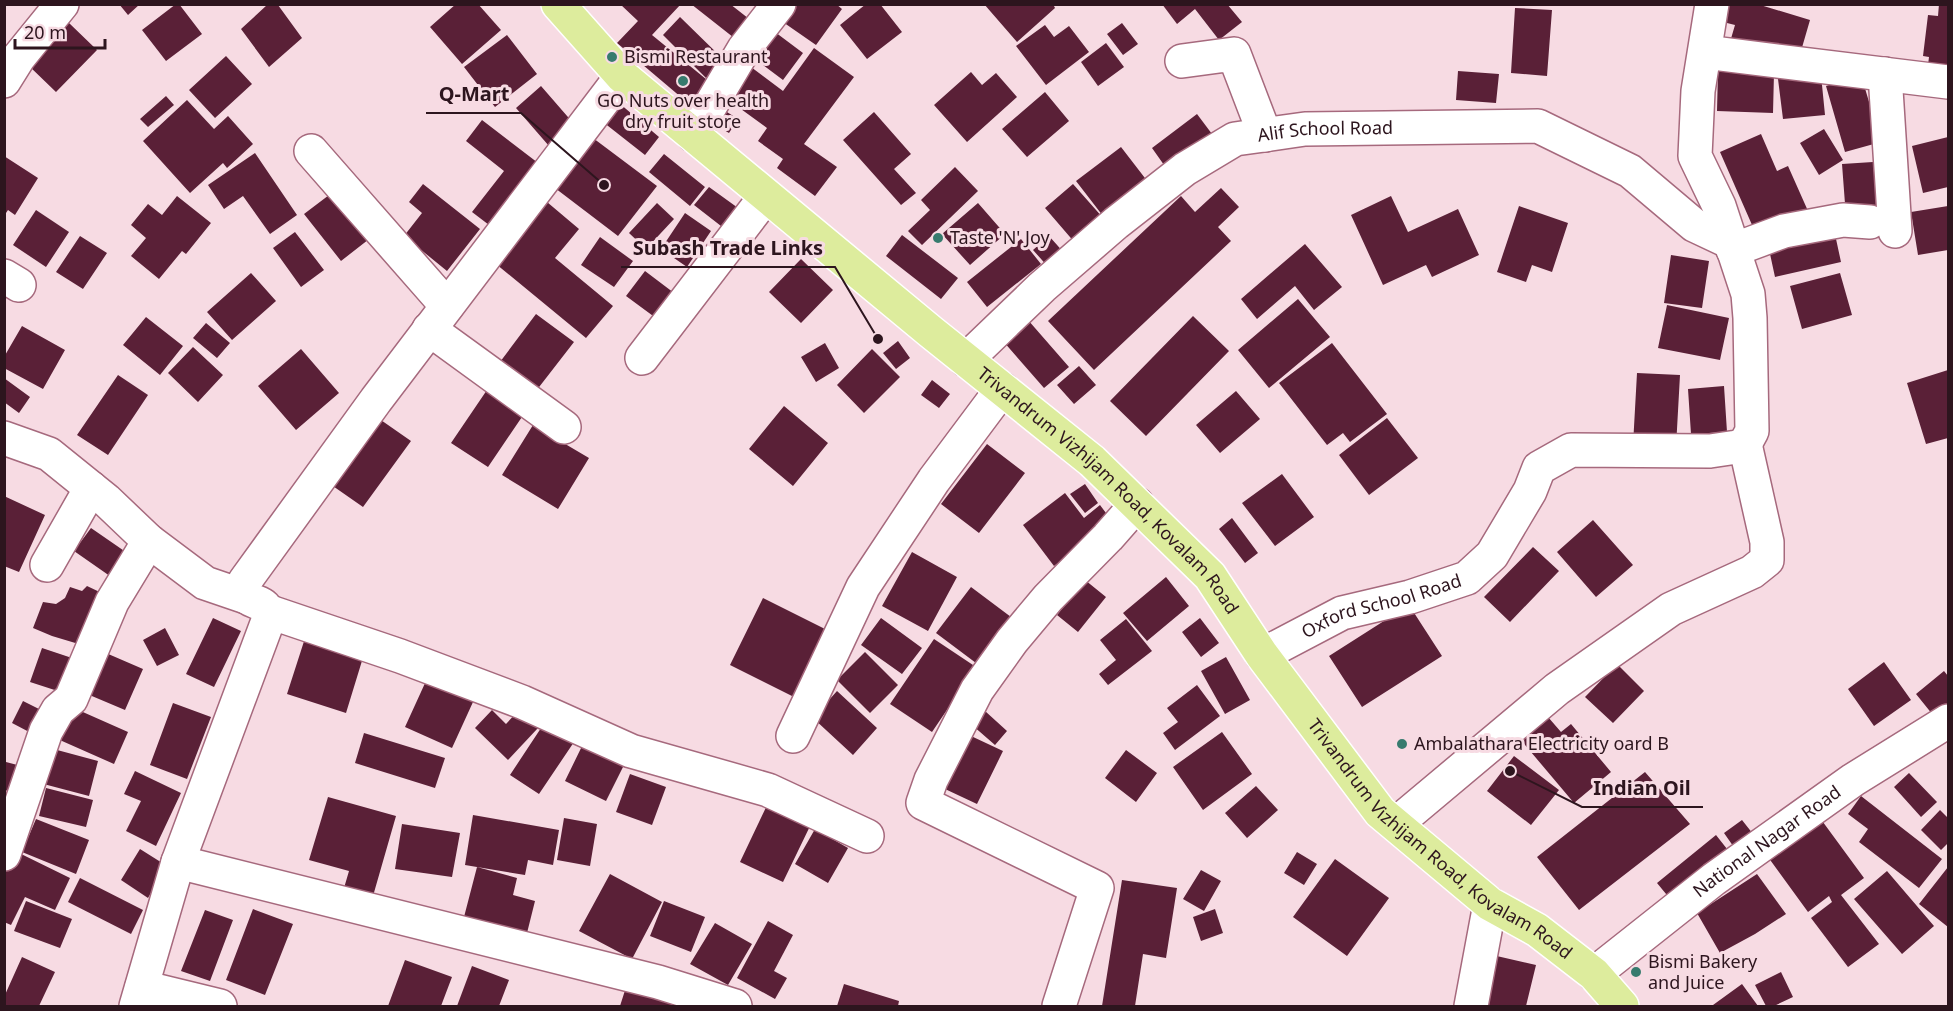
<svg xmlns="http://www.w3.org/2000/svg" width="1953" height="1011" font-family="'Noto Sans',sans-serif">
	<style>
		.building { fill: #5a2037 }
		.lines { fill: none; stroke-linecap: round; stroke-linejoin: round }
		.minor-casing { stroke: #a6697d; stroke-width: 36 }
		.major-casing { stroke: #fff; stroke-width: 36 }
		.minor { stroke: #fff; stroke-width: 33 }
		.major { stroke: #ddec9d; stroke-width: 33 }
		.poi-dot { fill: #377b6e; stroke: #f7dbe3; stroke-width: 2 }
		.labels { text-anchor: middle; stroke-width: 6; stroke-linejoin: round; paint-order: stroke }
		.poi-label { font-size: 18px; fill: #2d151e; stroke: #f7dbe3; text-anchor: start }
		.street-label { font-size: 18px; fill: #2d151e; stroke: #f7dbe3 }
		.leader { fill: none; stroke: #2d151e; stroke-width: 2 }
		.callout-dot { fill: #2d151e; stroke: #f7dbe3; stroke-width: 2 }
		.callout-label { font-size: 20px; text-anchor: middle; font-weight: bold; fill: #2d151e; stroke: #f7dbe3; stroke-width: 6; stroke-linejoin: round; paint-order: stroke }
	</style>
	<rect width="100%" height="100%" fill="#f7dbe3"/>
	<!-- building -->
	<path class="building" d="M119 4H140L128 15Z
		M176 4H179L202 34 166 61 142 30Z
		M456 4H478L501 30 462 64 430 27Z
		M620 4H681L652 35 712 84 695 109 617 43 638 21Z
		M691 4H730L753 22 738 41Z
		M792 4H836L842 9 816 45 780 20Z
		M866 4H880L902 32 867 59 840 25Z
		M984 4H1053L1055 8 1017 42Z
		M1162 4H1227L1242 22 1219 40 1195 9 1177 24Z
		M1724 4H1757L1810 20 1801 51 1730 42 1735 25 1719 21Z
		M1939 4H1948V75L1927 73 1929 57 1923 56 1928 15 1938 16Z
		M267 5H278L302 38 269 67 241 29Z
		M1515 8 1552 10 1547 76 1511 73Z
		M680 17 724 60 706 78 663 35Z
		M69 23 97 50 56 92 28 65Z
		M1122 23 1138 44 1123 55 1107 34Z
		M1045 25 1054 37 1069 26 1089 52 1046 85 1016 46Z
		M771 29 803 53 783 80 751 56Z
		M507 35 537 74 495 107 464 67Z
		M1106 43 1124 67 1098 86 1081 62Z
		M814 48 854 77 804 144 837 167 815 196 777 168 783 159 758 141 767 128 723 96 747 64 783 91Z
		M226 56 252 84 215 118 189 90Z
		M1458 71 1499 74 1496 103 1456 100Z
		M1718 71 1774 73 1773 113 1717 111Z
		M971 72 982 85 996 73 1017 97 967 142 934 105Z
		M1821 75 1825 115 1783 119 1778 79Z
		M1861 75 1881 142 1845 152 1826 86Z
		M541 86 574 124 549 146 516 108Z
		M1045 92 1069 121 1027 157 1002 129Z
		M166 96 174 105 148 127 140 119Z
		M187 100 214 129 228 116 253 144 227 168 223 163 190 193 143 141Z
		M619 103 659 137 645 155 603 122Z
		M719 107 738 119 729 133 709 121Z
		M874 112 911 154 894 169 916 193 901 205 843 140Z
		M1197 114 1215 138 1169 172 1152 148Z
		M482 120 542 166 493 228 472 212 504 171 466 141Z
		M1824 129 1843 160 1819 175 1800 143Z
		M1761 134 1777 171 1788 166 1808 211 1756 234 1720 152Z
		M589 135 657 186 618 236 551 185Z
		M1948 137V187L1923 193 1912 146Z
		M1121 147 1148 182 1103 216 1076 181Z
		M255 153 297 215 270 234 243 196 224 209 208 185Z
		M664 154 705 187 690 206 649 172Z
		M4 156 38 178 15 215 8 210 4 216Z
		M1873 162 1878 215 1846 217 1842 164Z
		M955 167 978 191 922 245 908 231 930 210 921 200Z
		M423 184 480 229 447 271 404 236 422 213 409 202Z
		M1073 184 1104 219 1076 244 1045 208Z
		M709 187 745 213 730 233 694 205Z
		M1221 188 1239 207 1218 227 1231 241 1094 370 1048 321 1181 196 1195 212Z
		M337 189 373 236 341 261 304 214Z
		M177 196 211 223 186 254 182 251 159 279 131 256 146 238 131 225 148 204 162 215Z
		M1391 196 1408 232 1458 209 1479 255 1432 277 1426 265 1383 285 1351 215Z
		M547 202 579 229 555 258 613 306 586 338 496 264Z
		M657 203 674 219 646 249 629 233Z
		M978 203 1005 234 970 265 942 234Z
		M1519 206 1568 223 1552 272 1532 265 1526 282 1497 272Z
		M1948 206V250L1918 255 1911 212Z
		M36 210 69 232 46 267 13 245Z
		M685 213 711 231 687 267 661 249Z
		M1833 225 1841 262 1775 277 1767 240Z
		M295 232 324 270 301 287 273 248Z
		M902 235 958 278 941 299 886 256Z
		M80 236 107 253 83 289 56 272Z
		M1049 236 1066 255 1050 269 1033 250Z
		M600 237 633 261 614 287 581 265Z
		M1021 239 1041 264 987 307 967 282Z
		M1305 244 1342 287 1314 310 1295 286 1257 319 1241 299Z
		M1671 255 1709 261 1702 308 1664 303Z
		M801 259 833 290 801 323 769 292Z
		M645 271 682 299 664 324 626 296Z
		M251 273 276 301 232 340 207 312Z
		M1840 273 1852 315 1802 329 1790 286Z
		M1298 299 1330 337 1269 388 1238 350Z
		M1667 305 1729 318 1720 360 1658 348Z
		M536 314 574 342 536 391 500 362Z
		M1193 316 1229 351 1146 436 1110 401Z
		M146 317 183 346 160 375 123 345Z
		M1028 320 1069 367 1044 388 1003 341Z
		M206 323 230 343 217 358 193 338Z
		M22 326 65 350 43 389 4 368V357Z
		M898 341 910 358 896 369 883 353Z
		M825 343 839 368 816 382 801 357Z
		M1332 343 1387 414 1350 442 1343 433 1327 445 1279 383Z
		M193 347 223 375 198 402 168 373Z
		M301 349 339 393 296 430 258 386Z
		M872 349 900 377 864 413 837 385Z
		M1079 366 1096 385 1074 404 1057 385Z
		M1948 370V438L1926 444 1907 383Z
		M1637 373 1680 375 1676 447 1633 445Z
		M118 375 148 395 108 455 77 435Z
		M4 378 30 397 19 413 4 402Z
		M932 380 950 394 939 408 921 395Z
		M1724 386 1727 432 1691 434 1688 389Z
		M489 387 526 411 488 467 451 443Z
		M1236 391 1260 419 1220 453 1196 425Z
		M784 406 828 443 793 486 749 449Z
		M378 418 411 441 363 507 330 484Z
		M1387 418 1418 458 1369 495 1339 455Z
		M533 425 589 458 558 509 502 475Z
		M987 444 1025 473 979 533 941 504Z
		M1282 474 1314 517 1275 546 1242 503Z
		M1085 484 1098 503 1085 513 1070 494Z
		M1065 493 1084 518 1100 505 1112 521 1054 566 1023 525Z
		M4 496 45 515 19 572 4 566Z
		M1232 518 1258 553 1245 563 1219 529Z
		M1593 520 1633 565 1596 597 1557 552Z
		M91 528 133 557 117 581 74 551Z
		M1533 547 1559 571 1510 622 1484 597Z
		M912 552 957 577 928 631 882 606Z
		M1166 577 1189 606 1147 641 1123 613Z
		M1085 580 1106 597 1078 632 1057 615Z
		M87 586 106 595 82 645 52 636 33 628 43 602 56 604 65 598 70 587 82 591Z
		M971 587 1015 620 980 666 936 633Z
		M763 598 829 631 796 698 730 665Z
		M1409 605 1442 656 1362 707 1329 656Z
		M213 618 241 631 214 687 186 674Z
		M881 618 922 648 902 674 861 645Z
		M1200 618 1219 643 1201 657 1182 632Z
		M1126 619 1152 651 1108 685 1099 674 1116 660 1100 640Z
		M165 628 179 655 157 666 143 640Z
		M307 632 365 651 346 713 287 694Z
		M934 639 976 667 932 732 890 704Z
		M42 648 78 660 67 694 30 682Z
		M99 650 143 669 125 710 80 691Z
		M865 652 898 685 870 713 837 680Z
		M1226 657 1250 700 1225 714 1201 671Z
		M1884 662 1911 700 1874 726 1848 689Z
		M1617 664 1644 691 1613 723 1585 697Z
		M1944 671 1948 676V710L1937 720 1916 694Z
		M426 681 473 702 452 748 405 727Z
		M1197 685 1220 716 1175 750 1163 733 1178 722 1167 708Z
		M837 691 877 728 853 755 813 718Z
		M23 701 45 712 33 734 12 723Z
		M173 703 211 717 187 779 150 765Z
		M67 705 128 732 114 764 53 737Z
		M492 710 506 724 519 710 538 728 508 760 475 728Z
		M985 711 1007 731 995 745 972 725Z
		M1548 717 1561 732 1571 724 1611 772 1574 803 1520 739Z
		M545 722 574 742 539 794 510 775Z
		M1222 732 1252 774 1203 810 1173 767Z
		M364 733 445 758 435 788 355 763Z
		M971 736 1003 751 977 804 945 789Z
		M584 742 625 763 606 801 565 781Z
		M46 747 98 761 89 796 36 782Z
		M1126 750 1157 773 1136 802 1105 778Z
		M1514 756 1559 790 1531 825 1487 791Z
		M6 762 25 767 18 793 4 790Z
		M135 771 181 793 156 846 126 831 141 801 124 794Z
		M1645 772 1690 824 1579 910 1537 857Z
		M1909 773 1937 802 1921 817 1894 787Z
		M630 774 666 787 652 825 616 812Z
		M1256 786 1278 810 1247 838 1225 813Z
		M46 788 93 800 86 827 39 816Z
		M1861 796 1942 859 1919 888 1859 842 1868 829 1848 814Z
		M328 797 396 816 373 896 344 888 349 871 309 860Z
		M769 801 812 822 783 882 740 862Z
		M1940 810 1948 818V843L1941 850 1921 830Z
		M473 815 559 830 553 865 528 860 525 875 465 865Z
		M564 818 597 824 590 866 557 860Z
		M1820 818 1864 878 1841 895 1879 944 1848 967 1811 918 1832 902 1829 896 1808 912 1768 857Z
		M36 819 89 840 76 874 22 852Z
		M1742 820 1757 839 1738 853 1724 833Z
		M402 824 460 833 452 877 395 869Z
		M815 829 848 848 828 883 795 864Z
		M1716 835 1731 854 1671 900 1657 883Z
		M140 849 167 866 148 898 121 880Z
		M15 851 70 878 55 910 25 897 11 925 4 922V872Z
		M1297 852 1317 864 1304 885 1284 873Z
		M1335 859 1389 898 1347 956 1293 917Z
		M477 867 517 878 513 895 535 901 527 933 464 917Z
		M1948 867V927L1919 904Z
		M1201 870 1221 881 1204 911 1183 899Z
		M1887 871 1934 926 1902 954 1854 899Z
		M610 874 662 902 632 959 579 931Z
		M1757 874 1786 914 1755 934 1720 953 1697 913Z
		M80 878 143 910 131 934 68 902Z
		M1122 880 1177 888 1166 958 1143 954 1135 1006H1102Z
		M26 901 72 919 60 948 14 931Z
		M664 901 705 917 691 952 650 936Z
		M253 909 293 924 265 995 226 980Z
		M1215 909 1223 933 1201 941 1193 917Z
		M205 910 233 920 210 981 181 971Z
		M768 921 793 935 774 971 787 978 775 999 737 978Z
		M715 923 752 944 728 985 690 964Z
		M1488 954 1536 965 1526 1006H1474Z
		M22 957 55 972 39 1006H4V997Z
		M405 960 452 977 441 1006H388Z
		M472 966 509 980 499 1006H457Z
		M1781 972 1793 997 1774 1006H1766L1755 985Z
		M628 981 703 1006H620Z
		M844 984 899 1001 898 1006H837Z
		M1742 984 1758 1006H1714L1713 1005Z"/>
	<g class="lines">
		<!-- minor casing -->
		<g class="minor-casing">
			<g id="minor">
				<path d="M1705 52 1948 82"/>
				<path d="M1182 61 1234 54 1265 135"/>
				<path d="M1885 74 1895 231"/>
				<path d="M4 81 19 57 62 4"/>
				<path d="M693 135 744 49 779 4"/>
				<path d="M311 151 447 306"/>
				<path d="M1733 250 1784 231 1843 220 1870 222"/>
				<path d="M4 276 19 285"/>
				<path d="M429 329 564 427"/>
				<path d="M642 358 766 196"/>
				<path id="s1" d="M966 360 1042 287 1116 223 1185 169 1235 139 1305 129 1538 126 1630 171 1694 225 1730 242"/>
				<path d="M4 438 49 454 106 500 149 541 205 583 246 597"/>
				<path d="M47 565 91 488"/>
				<path d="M267 611 400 656 522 702 631 751 768 790 867 836"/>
				<path id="s2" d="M1262 655 1342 613 1410 597 1467 578 1492 555 1530 491 1539 468 1571 450 1710 451 1737 447 1745 444 1752 431 1750 318 1748 294 1719 206 1695 156 1698 91 1712 4"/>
				<path d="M793 736 863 587 934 480 1002 389"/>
				<path d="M1396 824 1557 689 1671 609 1752 572 1767 560V542L1745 444"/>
				<path d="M4 854 46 731 58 710 71 699 112 602 149 541"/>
				<path d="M178 862 658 982 735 1006"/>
				<path id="s3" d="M1594 974 1714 879 1853 780 1948 721"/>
				<path d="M142 987 220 1006"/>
				<path d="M136 1006 178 862 269 618C267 596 249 608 242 589L245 581 376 400 622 76"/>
				<path d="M1059 1006 1097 888 923 803 931 780 977 690 1012 641 1048 598 1108 537 1137 504"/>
				<path d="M1471 1006 1490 904"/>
			</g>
		</g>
		<!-- major casing -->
		<g class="major-casing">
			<g id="major">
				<path id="s4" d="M558 4 622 76 931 332 1092 461 1210 576 1262 655 1380 812 1490 904 1537 930 1594 974 1622 1006"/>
			</g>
		</g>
		<!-- minor -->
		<use href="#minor" class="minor"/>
		<!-- major -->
		<use href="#major" class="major"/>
	</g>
	<!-- markers -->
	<g class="poi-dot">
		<circle cx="612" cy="57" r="6"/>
		<circle cx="683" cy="81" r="6"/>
		<circle cx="938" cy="238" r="6"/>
		<circle cx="1402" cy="744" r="6"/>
		<circle cx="1636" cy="972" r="6"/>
	</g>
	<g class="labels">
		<!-- poi labels -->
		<g class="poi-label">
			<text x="624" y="63">Bismi Restaurant</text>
			<text x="683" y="107" text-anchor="middle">GO Nuts over health<tspan x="683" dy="21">dry fruit store</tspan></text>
			<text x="950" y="244">Taste 'N' Joy</text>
			<text x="1414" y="750">Ambalathara Electricity oard B</text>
			<text x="1648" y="968">Bismi Bakery<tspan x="1648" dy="21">and Juice</tspan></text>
		</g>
		<!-- street labels -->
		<g class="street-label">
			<text dy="6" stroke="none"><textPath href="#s1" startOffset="440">Alif School Road</textPath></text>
			<text dy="6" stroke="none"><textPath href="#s4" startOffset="736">Trivandrum Vizhijam Road, Kovalam Road</textPath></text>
			<text dy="6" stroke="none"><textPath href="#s2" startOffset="130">Oxford School Road</textPath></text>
			<text dy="6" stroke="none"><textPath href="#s4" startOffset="1222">Trivandrum Vizhijam Road, Kovalam Road</textPath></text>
			<text dy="6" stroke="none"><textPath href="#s3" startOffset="218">National Nagar Road</textPath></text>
		</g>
	</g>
	<!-- callouts -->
	<path class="leader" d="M604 185L521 113H426M878 339L835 267H621M1510 771L1582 807H1703"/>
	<g class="callout-dot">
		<circle cx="604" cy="185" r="6"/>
		<circle cx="878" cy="339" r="6"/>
		<circle cx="1510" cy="771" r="6"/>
	</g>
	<g class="callout-label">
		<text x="474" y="101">Q-Mart</text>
		<text x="728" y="255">Subash Trade Links</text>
		<text x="1642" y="795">Indian Oil</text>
	</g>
	<!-- border -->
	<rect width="1953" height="1011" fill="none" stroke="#2d151e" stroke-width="12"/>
	<!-- scale -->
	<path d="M15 39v9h90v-9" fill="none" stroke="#2d151e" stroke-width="3"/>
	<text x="24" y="39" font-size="18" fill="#2d151e" stroke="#f7dbe3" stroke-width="4.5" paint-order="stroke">20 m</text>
</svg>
